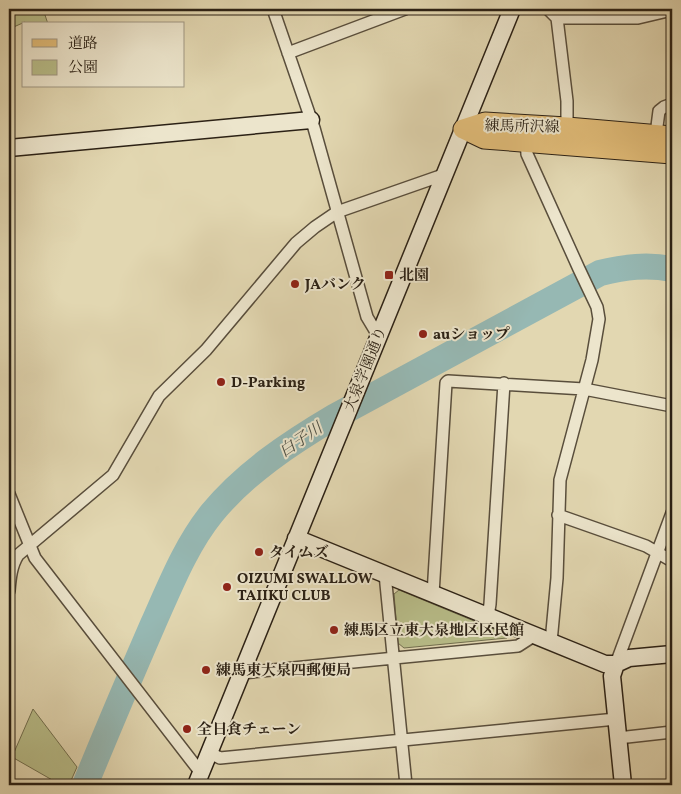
<svg xmlns="http://www.w3.org/2000/svg" width="681" height="794" font-family="Vollkorn,'Noto Serif JP',serif">
	<style>
		.green { fill: #b8bd89; stroke: #726f4f }
		.lines { fill: none; stroke-linecap: round; stroke-linejoin: round }
		.river { stroke: #96b8b3; stroke-width: 26 }
		.street-casing { stroke: #594e3c; stroke-width: 14 }
		.secondary-casing { stroke: #2b2115; stroke-width: 19 }
		.primary-casing { stroke: #2b2115; stroke-width: 21 }
		.street { stroke: #ece5cc; stroke-width: 11 }
		.secondary { stroke: #ece5cc; stroke-width: 16 }
		.primary { stroke: #e1bc78; stroke-width: 19 }
		.poi-dot { fill: #8f2418; stroke: #ece5cc; stroke-width: 2 }
		.labels { text-anchor: middle; stroke-width: 4; stroke-linejoin: round; paint-order: stroke }
		.street-label { font-size: 15px; fill: #2b2115; stroke: #ece5cc }
		.poi-label { font-size: 15px; font-weight: bold; fill: #2b2115; stroke: #ece5cc; text-anchor: start }
		.water-label { font-size: 16px; font-style: italic; fill: #4b4e44; stroke: #ece5cc }
	</style>
	<rect width="100%" height="100%" fill="#e2d7b1"/>
	<filter id="stains"><feTurbulence type="fractalNoise" baseFrequency=".004" numOctaves="4"/><feColorMatrix values="0 0 0 0 .2 0 0 0 0 .09 0 0 0 0 .02 0 0 0 .5 -.17"/></filter>
	<radialGradient id="worn" r=".72"><stop offset=".6" stop-color="#630" stop-opacity="0"/><stop offset="1" stop-color="#630" stop-opacity=".3"/></radialGradient>
	<!-- green -->
	<path class="green" d="M9 9H43L48 24H26L25 22 9 29Z
		M399 590 508 635 507 638 404 648 398 643 394 594Z
		M33 709 77 767 69 785H61L12 757Z"/>
	<g class="lines">
		<!-- river -->
		<path class="river" d="M85 785C107 731 130 677 153 624 170 586 186 545 212 513 245 473 290 443 334 417L600 273C625 267 647 264 672 269"/>
		<!-- street casing -->
		<g class="street-casing">
			<path id="street" d="M273 9 314 128 367 317 379 337
				M548 9 557 18H638L672 10
				M557 18 567 101V127
				M288 53 405 9
				M656 134 659 111 664 107 672 104
				M526 141 527 154 579 269 597 307 599 319 592 360 560 480 557 578 551 642
				M9 494 35 558 201 773
				M558 515 646 546 672 561
				M385 574 406 785
				M9 591C10 579 11 566 18 555L113 475 159 396 206 350 296 243 315 227 337 212 443 175
				M433 594 446 383 448 381 584 389 672 406
				M488 616 490 604 504 383
				M616 664 672 513
				M242 673 518 646 535 635
				M618 738 672 732
				M210 753 220 758 616 719"/>
		</g>
		<!-- secondary casing -->
		<g class="secondary-casing">
			<path id="secondary" d="M9 148 311 120
				M296 538 605 664H616L629 658 672 654
				M616 664 612 676 623 785
				M196 785 512 9"/>
		</g>
		<!-- primary casing -->
		<g class="primary-casing">
			<path id="primary" d="M463 129 484 139 672 154
				M463 129 485 122 567 127 672 136"/>
		</g>
		<!-- street -->
		<use href="#street" class="street"/>
		<!-- secondary -->
		<use href="#secondary" class="secondary"/>
		<!-- primary -->
		<use href="#primary" class="primary"/>
	</g>
	<!-- markers -->
	<g class="poi-dot">
		<rect x="384" y="270" width="10" height="10" rx="2.5"/>
		<circle cx="295" cy="284" r="5"/>
		<circle cx="423" cy="334" r="5"/>
		<circle cx="221" cy="382" r="5"/>
		<circle cx="259" cy="552" r="5"/>
		<circle cx="227" cy="587" r="5"/>
		<circle cx="334" cy="630" r="5"/>
		<circle cx="206" cy="670" r="5"/>
		<circle cx="187" cy="729" r="5"/>
	</g>
	<g class="labels">
		<!-- street labels -->
		<g class="street-label">
			<text transform="translate(522 126) rotate(1)" y="5">練馬所沢線</text>
			<text transform="translate(365 369) rotate(-68)" y="5">大泉学園通り</text>
		</g>
		<!-- poi labels -->
		<g class="poi-label">
			<text x="399" y="280">北園</text>
			<text x="305" y="289">JAバンク</text>
			<text x="433" y="339">auショップ</text>
			<text x="231" y="387">D-Parking</text>
			<text x="269" y="557">タイムズ</text>
			<text x="237" y="583">OIZUMI SWALLOW<tspan x="237" dy="17">TAIIKU CLUB</tspan></text>
			<text x="344" y="635">練馬区立東大泉地区区民館</text>
			<text x="216" y="675">練馬東大泉四郵便局</text>
			<text x="197" y="734">全日食チェーン</text>
		</g>
		<!-- water labels -->
		<g class="water-label">
			<text transform="translate(300 439) rotate(-34)" y="6">白子川</text>
		</g>
	</g>
	<!-- margin -->
	<rect width="681" height="794" fill="none" stroke="#e2d7b1" stroke-width="30"/>
	<rect x="10" y="10" width="661" height="774" fill="none" stroke="#2b2115" stroke-width="2.5"/>
	<rect x="15" y="15" width="651" height="764" fill="none" stroke="#2b2115"/>
	<!-- legend -->
	<rect x="22" y="22" width="162" height="65" fill="#ece5cc" stroke="#9f9783"/>
	<rect x="32" y="39" width="25" height="8" fill="#e1bc78" stroke="#9f9783"/>
	<text x="68" y="48" font-size="15" fill="#2b2115">道路</text>
	<rect x="32" y="60" width="25" height="15" fill="#b8bd89" stroke="#9f9783"/>
	<text x="68" y="72" font-size="15" fill="#2b2115">公園</text>
	<rect width="100%" height="100%" filter="url(#stains)"/>
	<rect width="100%" height="100%" fill="url(#worn)"/>
</svg>
